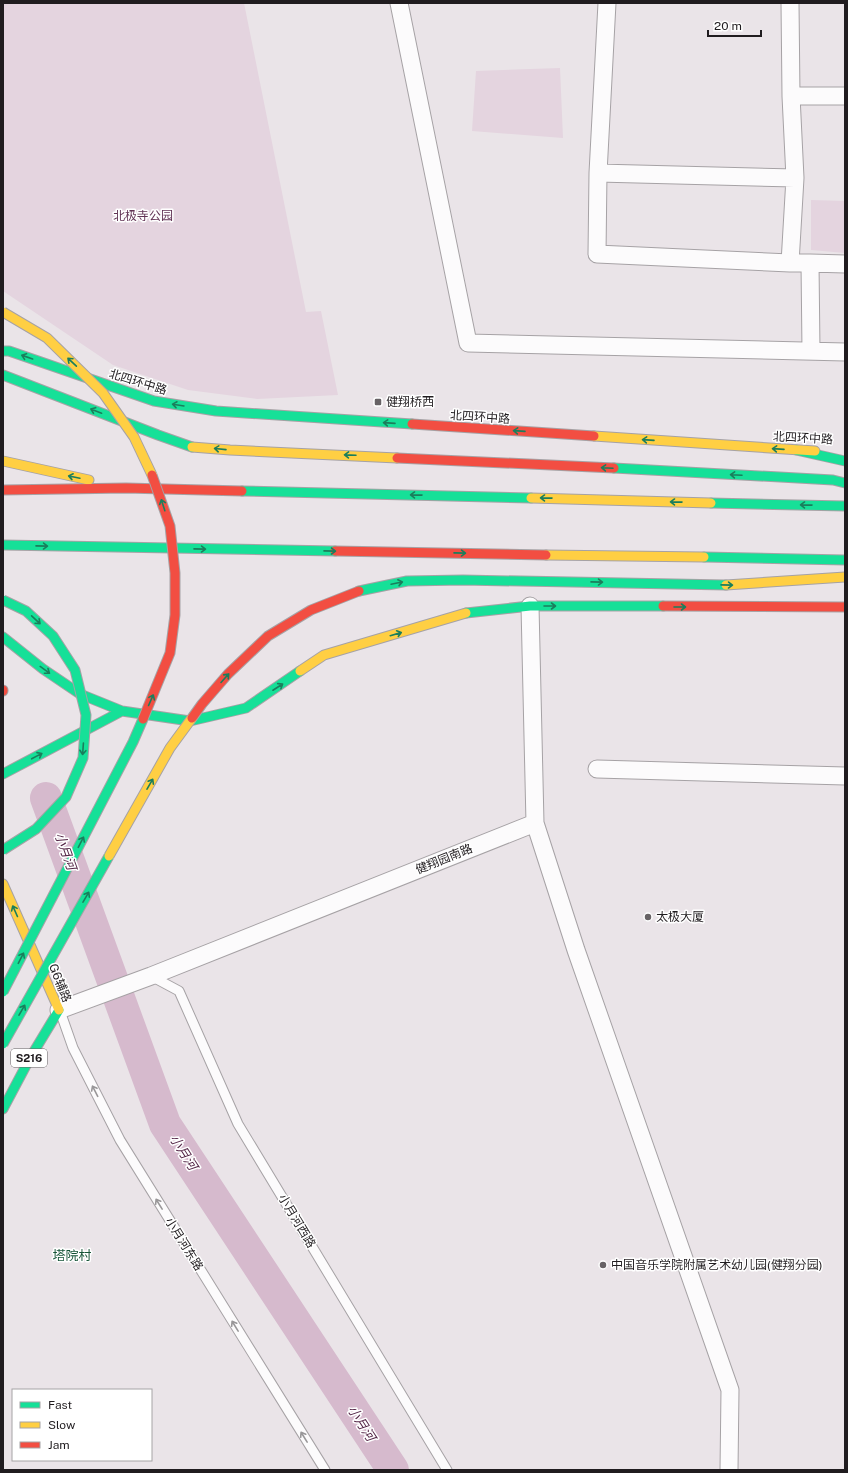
<svg xmlns="http://www.w3.org/2000/svg" width="848" height="1473" font-family="'Public Sans','Noto Sans SC',sans-serif">
	<style>
		.green { fill: #e4d4df }
		.lines { fill: none; stroke-linecap: round; stroke-linejoin: round }
		.river { stroke: #d6bacd; stroke-width: 32 }
		.lane-casing { stroke: #a6a2a5; stroke-width: 11 }
		.street-casing { stroke: #a6a2a5; stroke-width: 19 }
		.fast-casing { stroke: #a6a2a5; stroke-width: 11 }
		.slow-casing { stroke: #a6a2a5; stroke-width: 11 }
		.jam-casing { stroke: #a6a2a5; stroke-width: 11 }
		.lane { stroke: #fcfbfc; stroke-width: 9 }
		.street { stroke: #fcfbfc; stroke-width: 17 }
		.fast { stroke: #16e098; stroke-width: 9 }
		.slow { stroke: #ffcf43; stroke-width: 9 }
		.jam { stroke: #f24e42; stroke-width: 9 }
		.fast-bridge-casing { stroke: #a6a2a5; stroke-width: 11; stroke-linecap: butt }
		.slow-bridge-casing { stroke: #a6a2a5; stroke-width: 11; stroke-linecap: butt }
		.jam-bridge-casing { stroke: #a6a2a5; stroke-width: 11; stroke-linecap: butt }
		.fast-bridge { stroke: #16e098; stroke-width: 9 }
		.slow-bridge { stroke: #ffcf43; stroke-width: 9 }
		.jam-bridge { stroke: #f24e42; stroke-width: 9 }
		.oneway { stroke: #1b7e5c }
		.oneway2 { stroke: #999799 }
		.poi-dot { fill: #676265; stroke: #fff; stroke-width: 1.5 }
		.labels { text-anchor: middle; stroke-width: 3; stroke-linejoin: round; paint-order: stroke }
		.shield { fill: #fff; stroke: #636062; stroke-width: 1 }
		.shield-label { font-size: 11px; font-weight: bold; fill: #201c1f }
		.park-label { font-size: 12px; fill: #613254; stroke: #fff }
		.street-label { font-size: 12px; fill: #201c1f; stroke: #fff }
		.poi-label { font-size: 12px; fill: #201c1f; stroke: #fff; text-anchor: start }
		.water-label { font-size: 13px; font-style: italic; fill: #542647; stroke: #fff }
		.neighbourhood-label { font-size: 13px; fill: #155437; stroke: #fff }
	</style>
	<rect width="100%" height="100%" fill="#eae4e8"/>
	<!-- green -->
	<path class="green" d="M3 3H244L306 312 321 311 338 395 257 399 188 390 113 365 3 291Z
		M560 68 563 138 472 131 476 71Z
		M811 200 845 201V253L811 250Z"/>
	<g class="lines">
		<!-- river -->
		<path class="river" d="M46 798 165 1124 393 1470"/>
		<!-- lane casing -->
		<g class="lane-casing">
			<path id="lane" d="M151 976 179 991 238 1124 447 1470
				M60 1011 73 1048 120 1140 325 1470"/>
		</g>
		<!-- street casing -->
		<g class="street-casing">
			<path id="street" d="M399 3 468 343 845 352
				M607 3 598 173 597 254 790 263
				M790 3 791 96 795 178 790 263H810L811 351
				M791 96H845
				M598 173 795 178
				M810 263 845 264
				M530 606 535 823 576 950 730 1390 729 1470
				M597 769 845 776
				M59 1010 151 976 535 823"/>
		</g>
		<!-- fast casing -->
		<g class="fast-casing">
			<path id="fast" d="M3 351H9L154 401 216 411 412 424
				M3 375 158 435 192 447
				M796 450 845 461
				M614 468 833 480 845 483
				M242 491 531 498
				M711 503 845 506
				M3 545 335 551
				M704 557 845 560
				M359 591 407 581 463 580 726 585
				M466 613 530 606H663
				M3 637 43 669 80 694 122 711 190 721 246 708 300 671
				M3 774 122 711
				M3 1109 30 1058 59 1010"/>
		</g>
		<!-- slow casing -->
		<g class="slow-casing">
			<path id="slow" d="M594 436 815 451
				M192 447 230 450 397 458
				M3 461 89 480
				M531 498 711 503
				M546 555 704 557
				M726 585 845 577
				M300 671 324 655 466 613
				M3 884 59 1010"/>
		</g>
		<!-- jam casing -->
		<g class="jam-casing">
			<path id="jam" d="M412 424 594 436
				M397 458 614 468
				M3 490 126 488 242 491
				M335 551 546 555
				M663 606 845 607
				M3 690V691"/>
		</g>
		<!-- lane -->
		<use href="#lane" class="lane"/>
		<!-- street -->
		<use href="#street" class="street"/>
		<!-- fast -->
		<use href="#fast" class="fast"/>
		<!-- slow -->
		<use href="#slow" class="slow"/>
		<!-- jam -->
		<use href="#jam" class="jam"/>
		<!-- fast-bridge casing -->
		<g class="fast-bridge-casing">
			<path id="fast-bridge" d="M3 600 26 611 53 636 75 670 86 715 83 758 66 797 36 829 3 850
				M3 992 133 742 143 719
				M3 1044 109 856"/>
		</g>
		<!-- slow-bridge casing -->
		<g class="slow-bridge-casing">
			<path id="slow-bridge" d="M3 312 47 338 103 393 134 437 152 475
				M109 856 170 748 192 718"/>
		</g>
		<!-- jam-bridge casing -->
		<g class="jam-bridge-casing">
			<path id="jam-bridge" d="M192 718 202 704 228 674 268 636 311 610 359 591
				M143 719 170 653 175 615V573L170 526 152 475"/>
		</g>
		<!-- fast-bridge -->
		<use href="#fast-bridge" class="fast-bridge"/>
		<!-- slow-bridge -->
		<use href="#slow-bridge" class="slow-bridge"/>
		<!-- jam-bridge -->
		<use href="#jam-bridge" class="jam-bridge"/>
	</g>
	<!-- one-way arrows -->
	<defs><path id="oneway-shaft" d="M-6 0H5M1.5-3L5.5 0L1.5 3" fill="none" stroke-width="1.6" stroke-linecap="round" stroke-linejoin="round"/></defs>
	<g class="oneway">
		<use href="#oneway-shaft" transform="translate(27 357) rotate(-161)"/>
		<use href="#oneway-shaft" transform="translate(72 362) rotate(-137)"/>
		<use href="#oneway-shaft" transform="translate(178 405) rotate(-171)"/>
		<use href="#oneway-shaft" transform="translate(96 411) rotate(-159)"/>
		<use href="#oneway-shaft" transform="translate(389 423) rotate(-176)"/>
		<use href="#oneway-shaft" transform="translate(519 431) rotate(-176)"/>
		<use href="#oneway-shaft" transform="translate(648 440) rotate(-176)"/>
		<use href="#oneway-shaft" transform="translate(220 449) rotate(-174)"/>
		<use href="#oneway-shaft" transform="translate(778 449) rotate(-176)"/>
		<use href="#oneway-shaft" transform="translate(350 455) rotate(-178)"/>
		<use href="#oneway-shaft" transform="translate(607 468) rotate(-177)"/>
		<use href="#oneway-shaft" transform="translate(736 475) rotate(-177)"/>
		<use href="#oneway-shaft" transform="translate(74 477) rotate(-168)"/>
		<use href="#oneway-shaft" transform="translate(416 495) rotate(-179)"/>
		<use href="#oneway-shaft" transform="translate(546 498) rotate(-179)"/>
		<use href="#oneway-shaft" transform="translate(676 502) rotate(-179)"/>
		<use href="#oneway-shaft" transform="translate(163 505) rotate(-108)"/>
		<use href="#oneway-shaft" transform="translate(806 505) rotate(-179)"/>
		<use href="#oneway-shaft" transform="translate(42 546) rotate(1)"/>
		<use href="#oneway-shaft" transform="translate(200 549) rotate(1)"/>
		<use href="#oneway-shaft" transform="translate(330 551) rotate(1)"/>
		<use href="#oneway-shaft" transform="translate(460 553) rotate(1)"/>
		<use href="#oneway-shaft" transform="translate(597 582) rotate(1)"/>
		<use href="#oneway-shaft" transform="translate(397 583) rotate(-12)"/>
		<use href="#oneway-shaft" transform="translate(727 585) rotate(1)"/>
		<use href="#oneway-shaft" transform="translate(550 606)"/>
		<use href="#oneway-shaft" transform="translate(680 607)"/>
		<use href="#oneway-shaft" transform="translate(36 620) rotate(43)"/>
		<use href="#oneway-shaft" transform="translate(396 634) rotate(-16)"/>
		<use href="#oneway-shaft" transform="translate(45 670) rotate(36)"/>
		<use href="#oneway-shaft" transform="translate(225 678) rotate(-48)"/>
		<use href="#oneway-shaft" transform="translate(278 687) rotate(-33)"/>
		<use href="#oneway-shaft" transform="translate(151 700) rotate(-66)"/>
		<use href="#oneway-shaft" transform="translate(83 749) rotate(94)"/>
		<use href="#oneway-shaft" transform="translate(37 756) rotate(-28)"/>
		<use href="#oneway-shaft" transform="translate(150 784) rotate(-60)"/>
		<use href="#oneway-shaft" transform="translate(81 842) rotate(-63)"/>
		<use href="#oneway-shaft" transform="translate(86 897) rotate(-60)"/>
		<use href="#oneway-shaft" transform="translate(15 911) rotate(-114)"/>
		<use href="#oneway-shaft" transform="translate(21 958) rotate(-63)"/>
		<use href="#oneway-shaft" transform="translate(22 1010) rotate(-60)"/>
	</g>
	<g class="oneway2">
		<use href="#oneway-shaft" transform="translate(95 1091) rotate(-117)"/>
		<use href="#oneway-shaft" transform="translate(159 1204) rotate(-122)"/>
		<use href="#oneway-shaft" transform="translate(235 1326) rotate(-122)"/>
		<use href="#oneway-shaft" transform="translate(304 1437) rotate(-122)"/>
	</g>
	<!-- markers -->
	<g class="poi-dot">
		<rect x="374" y="398" width="8" height="8" rx="2"/>
		<circle cx="648" cy="917" r="4"/>
		<circle cx="603" cy="1265" r="4"/>
	</g>
	<g class="labels">
		<!-- shield labels -->
		<rect class="shield" x="11" y="1049" width="36" height="18" rx="3"/>
		<g class="shield-label">
			<text x="29" y="1062">S216</text>
		</g>
		<!-- park labels -->
		<g class="park-label">
			<text x="143" y="220">北极寺公园</text>
		</g>
		<!-- street labels -->
		<g class="street-label">
			<text transform="translate(138 382) rotate(17)" y="4">北四环中路</text>
			<text transform="translate(480 417) rotate(4)" y="4">北四环中路</text>
			<text transform="translate(803 438) rotate(3)" y="4">北四环中路</text>
			<text transform="translate(444 859) rotate(-22)" y="4">健翔园南路</text>
			<text transform="translate(60 983) rotate(68)" y="4">G6辅路</text>
			<text transform="translate(297 1221) rotate(59)" y="4">小月河西路</text>
			<text transform="translate(184 1244) rotate(58)" y="4">小月河东路</text>
		</g>
		<!-- poi labels -->
		<g class="poi-label">
			<text x="386" y="406">健翔桥西</text>
			<text x="656" y="921">太极大厦</text>
			<text x="611" y="1269">中国音乐学院附属艺术幼儿园(健翔分园)</text>
		</g>
		<!-- water labels -->
		<g class="water-label">
			<text transform="translate(66 851) rotate(70)" y="5">小月河</text>
			<text transform="translate(184 1152) rotate(57)" y="5">小月河</text>
			<text transform="translate(362 1423) rotate(57)" y="5">小月河</text>
		</g>
		<!-- neighbourhood labels -->
		<g class="neighbourhood-label">
			<text x="72" y="1260">塔院村</text>
		</g>
	</g>
	<!-- border -->
	<rect width="848" height="1473" fill="none" stroke="#201c1f" stroke-width="8"/>
	<!-- legend -->
	<rect x="12" y="1389" width="140" height="72" fill="#ffffff" stroke="#a6a4a5"/>
	<rect x="20" y="1402" width="20" height="6" fill="#16e098" stroke="#a6a4a5"/>
	<text x="48" y="1409" font-size="12" fill="#201c1f">Fast</text>
	<rect x="20" y="1422" width="20" height="6" fill="#ffcf43" stroke="#a6a4a5"/>
	<text x="48" y="1429" font-size="12" fill="#201c1f">Slow</text>
	<rect x="20" y="1442" width="20" height="6" fill="#f24e42" stroke="#a6a4a5"/>
	<text x="48" y="1449" font-size="12" fill="#201c1f">Jam</text>
	<!-- scale -->
	<path d="M708 30v6h53v-6" fill="none" stroke="#201c1f" stroke-width="2"/>
	<text x="714" y="30" font-size="12" fill="#201c1f" stroke="#ffffff" stroke-width="3" paint-order="stroke">20 m</text>
</svg>
